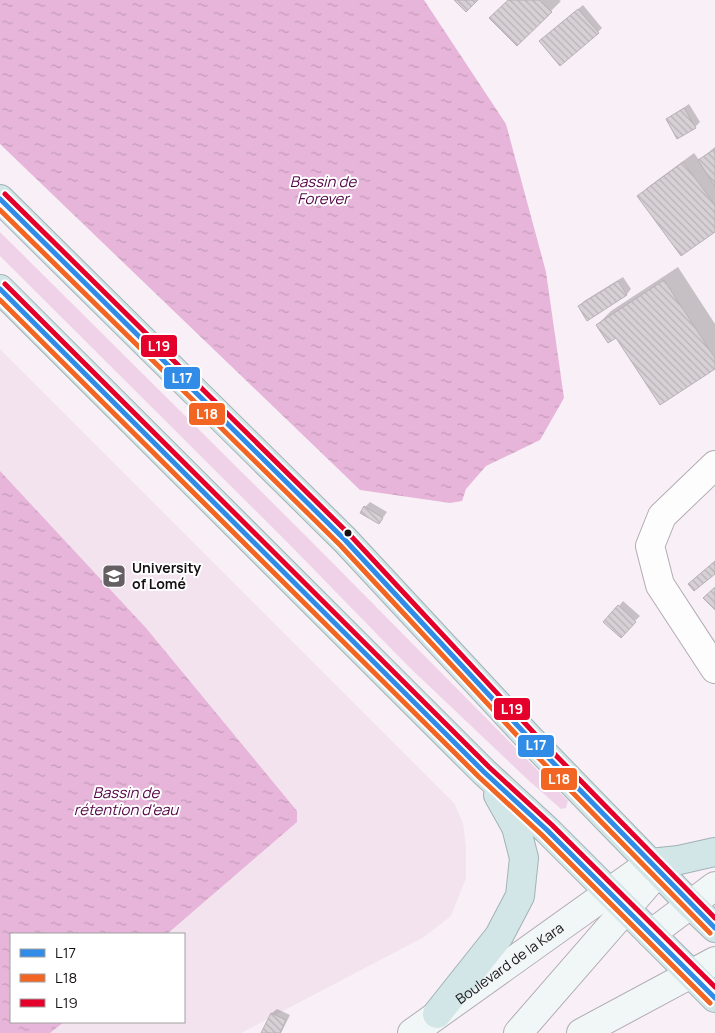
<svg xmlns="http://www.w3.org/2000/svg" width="715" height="1033" font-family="Manrope,sans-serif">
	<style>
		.built { fill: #f2e3ee; fill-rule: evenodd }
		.green { fill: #efd2e7 }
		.water { fill: url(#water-ripples) }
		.shadow { fill: #0003 }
		.building { fill: url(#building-back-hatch); stroke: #b8b1b6 }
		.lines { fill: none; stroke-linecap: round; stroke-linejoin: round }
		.street-casing { stroke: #b2acb1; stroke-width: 30 }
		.secondary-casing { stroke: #b2acb1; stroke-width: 30 }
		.highway-casing { stroke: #a1b2b6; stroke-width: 30 }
		.street { stroke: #fefdfe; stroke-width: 28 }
		.secondary { stroke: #f1f6f7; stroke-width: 28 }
		.highway { stroke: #d2e6e7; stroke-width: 28 }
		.bus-1-casing { stroke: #fff; stroke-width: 9 }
		.bus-2-casing { stroke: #fff; stroke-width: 9 }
		.bus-3-casing { stroke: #fff; stroke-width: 9 }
		.bus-1 { stroke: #318ce7; stroke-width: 5 }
		.bus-2 { stroke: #f26522; stroke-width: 5 }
		.bus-3 { stroke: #e4002b; stroke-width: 5 }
		.bus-dot { fill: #161114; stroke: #fff; stroke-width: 2 }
		.labels { text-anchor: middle; stroke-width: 4; stroke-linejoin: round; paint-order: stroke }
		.poi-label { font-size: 14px; font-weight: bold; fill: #161114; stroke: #fff; text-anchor: start }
		.street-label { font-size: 14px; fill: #161114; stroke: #fff }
		.water-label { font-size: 15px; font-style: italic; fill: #540347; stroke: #fff }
		.line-badge { stroke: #fff; stroke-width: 2 }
		.badge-label { font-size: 14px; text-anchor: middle; font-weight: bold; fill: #fff }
	</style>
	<defs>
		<pattern id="water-ripples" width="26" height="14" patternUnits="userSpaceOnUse" patternTransform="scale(1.25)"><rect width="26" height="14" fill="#e6b5d9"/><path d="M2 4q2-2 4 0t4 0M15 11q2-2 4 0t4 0" fill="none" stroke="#c59bb9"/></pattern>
		<pattern id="building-back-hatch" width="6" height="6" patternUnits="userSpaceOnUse" patternTransform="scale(1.25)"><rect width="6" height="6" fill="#d7d1d6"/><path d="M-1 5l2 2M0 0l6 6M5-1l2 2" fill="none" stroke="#b8b2b7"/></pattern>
	</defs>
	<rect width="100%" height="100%" fill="#f8f0f6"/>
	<!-- built -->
	<path class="built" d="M0 349 454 803 463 823 466 847V878L451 916 424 937 241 1033H0ZM11 934H184V1022H11Z"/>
	<!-- green -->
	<path class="green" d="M0 232 305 535 568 801 566 808 561 809 527 779 408 666 290 545 0 256Z"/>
	<!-- water -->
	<path class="water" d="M0 0H424L506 124 546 272 564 398 540 440 486 466 466 489 462 501 450 503 360 490 0 144Z
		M0 471 146 628 297 811V822L167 934H11V1022H64L50 1033H0Z"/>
	<!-- shadow -->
	<path class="shadow" d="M509 0H559L561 1 517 45Z
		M583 5 602 28 598 32 546 36Z
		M689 104 700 122 695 127 667 119Z
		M715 147V230L639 196 648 187 694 153 699 160Z
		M678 267 715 324V368L616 336 597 325 611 311Z
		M623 277 631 289 627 294 580 306 584 301Z
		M370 502 387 512 379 523 365 507Z
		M623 601 640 616 620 636 619 606Z
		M277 1009 290 1015 281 1033H262L272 1013Z"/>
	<!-- building -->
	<path class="building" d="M454 0H478L466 12Z
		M508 0H539L552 12 517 46 489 18Z
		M578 9 599 33 560 66 539 41Z
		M684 108 696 128 677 139 666 119Z
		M715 149V187L698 160Z
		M683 162 715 205V232L681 256 637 196Z
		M664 280 715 358V369L660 405 616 338 608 343 596 325Z
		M618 281 627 295 587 321 578 306Z
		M364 506 383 518 379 524 360 513Z
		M715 561V574L694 591 688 584Z
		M715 587V610L703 598Z
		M618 605 636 622 621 638 603 622Z
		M271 1013 286 1020 280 1033H261Z"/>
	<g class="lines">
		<!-- street casing -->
		<g class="street-casing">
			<path id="street" d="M715 465 662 516 650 546 660 585 715 669"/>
		</g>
		<!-- secondary casing -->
		<g class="secondary-casing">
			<g id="secondary">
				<path d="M651 934 715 886"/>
				<path id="s1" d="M412 1033 650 863"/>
				<path d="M518 1033 658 872"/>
				<path d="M581 1033 715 961"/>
			</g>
		</g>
		<!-- highway casing -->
		<g class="highway-casing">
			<path id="highway" d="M0 199 345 540 530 739 690 904 715 928
				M0 289 484 772 547 830 715 998
				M650 863 679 860 715 852
				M437 1014 499 936 520 896 524 858 516 827 498 795"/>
		</g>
		<!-- street -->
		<use href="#street" class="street"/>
		<!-- secondary -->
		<use href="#secondary" class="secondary"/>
		<!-- highway -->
		<use href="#highway" class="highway"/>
		<!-- bus-1 casing -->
		<g class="bus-1-casing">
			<path id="bus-1" d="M0 199 345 540 530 739 715 928
				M0 289 484 772 547 830 715 998"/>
		</g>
		<!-- bus-2 casing -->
		<g class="bus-2-casing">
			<path id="bus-2" d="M0 210 340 545 525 744 710 933
				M0 300 479 777 542 835 710 1003"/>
		</g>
		<!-- bus-3 casing -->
		<g class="bus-3-casing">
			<path id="bus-3" d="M5 194 350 535 535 734 715 918
				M5 284 489 767 552 825 715 987"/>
		</g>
		<!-- bus-1 -->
		<use href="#bus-1" class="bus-1"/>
		<!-- bus-2 -->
		<use href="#bus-2" class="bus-2"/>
		<!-- bus-3 -->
		<use href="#bus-3" class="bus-3"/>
	</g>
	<!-- icons -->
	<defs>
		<g id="university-square" transform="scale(1.25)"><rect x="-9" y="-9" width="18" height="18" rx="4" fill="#655f63" stroke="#fff"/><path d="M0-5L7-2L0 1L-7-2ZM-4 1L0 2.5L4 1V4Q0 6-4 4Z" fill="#fff"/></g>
	</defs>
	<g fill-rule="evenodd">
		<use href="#university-square" x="114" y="576"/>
	</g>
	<!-- markers -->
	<circle class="bus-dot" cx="348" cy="533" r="4.5"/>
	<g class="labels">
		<!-- poi labels -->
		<g class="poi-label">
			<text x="132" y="573">University<tspan x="132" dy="16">of Lomé</tspan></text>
		</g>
		<!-- street labels -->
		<g class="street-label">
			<text dy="5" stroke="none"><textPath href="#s1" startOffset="120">Boulevard de la Kara</textPath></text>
		</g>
		<!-- water labels -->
		<g class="water-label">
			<text x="323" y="187">Bassin de<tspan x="323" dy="17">Forever</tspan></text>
			<text x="126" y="798">Bassin de<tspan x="126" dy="17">rétention d'eau</tspan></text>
		</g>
	</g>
	<g class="line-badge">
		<rect x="140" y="334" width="38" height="24" rx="5" fill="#e4002b"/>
		<rect x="163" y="366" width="38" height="24" rx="5" fill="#318ce7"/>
		<rect x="188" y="402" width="38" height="24" rx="5" fill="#f26522"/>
		<rect x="493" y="697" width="38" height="24" rx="5" fill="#e4002b"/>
		<rect x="517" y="734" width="38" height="24" rx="5" fill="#318ce7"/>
		<rect x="540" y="767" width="38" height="24" rx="5" fill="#f26522"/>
	</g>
	<g class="badge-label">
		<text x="159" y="351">L19</text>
		<text x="182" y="383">L17</text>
		<text x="207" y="419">L18</text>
		<text x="512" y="714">L19</text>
		<text x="536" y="750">L17</text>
		<text x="559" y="784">L18</text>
	</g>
	<!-- legend -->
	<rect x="10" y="933" width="175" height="90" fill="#ffffff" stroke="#a2a0a1"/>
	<rect x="20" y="949" width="25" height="8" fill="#318ce7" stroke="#a2a0a1"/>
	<text x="55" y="958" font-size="15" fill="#161114">L17</text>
	<rect x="20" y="974" width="25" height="8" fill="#f26522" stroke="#a2a0a1"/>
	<text x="55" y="983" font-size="15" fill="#161114">L18</text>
	<rect x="20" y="999" width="25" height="8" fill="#e4002b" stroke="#a2a0a1"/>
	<text x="55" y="1008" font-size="15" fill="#161114">L19</text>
</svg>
